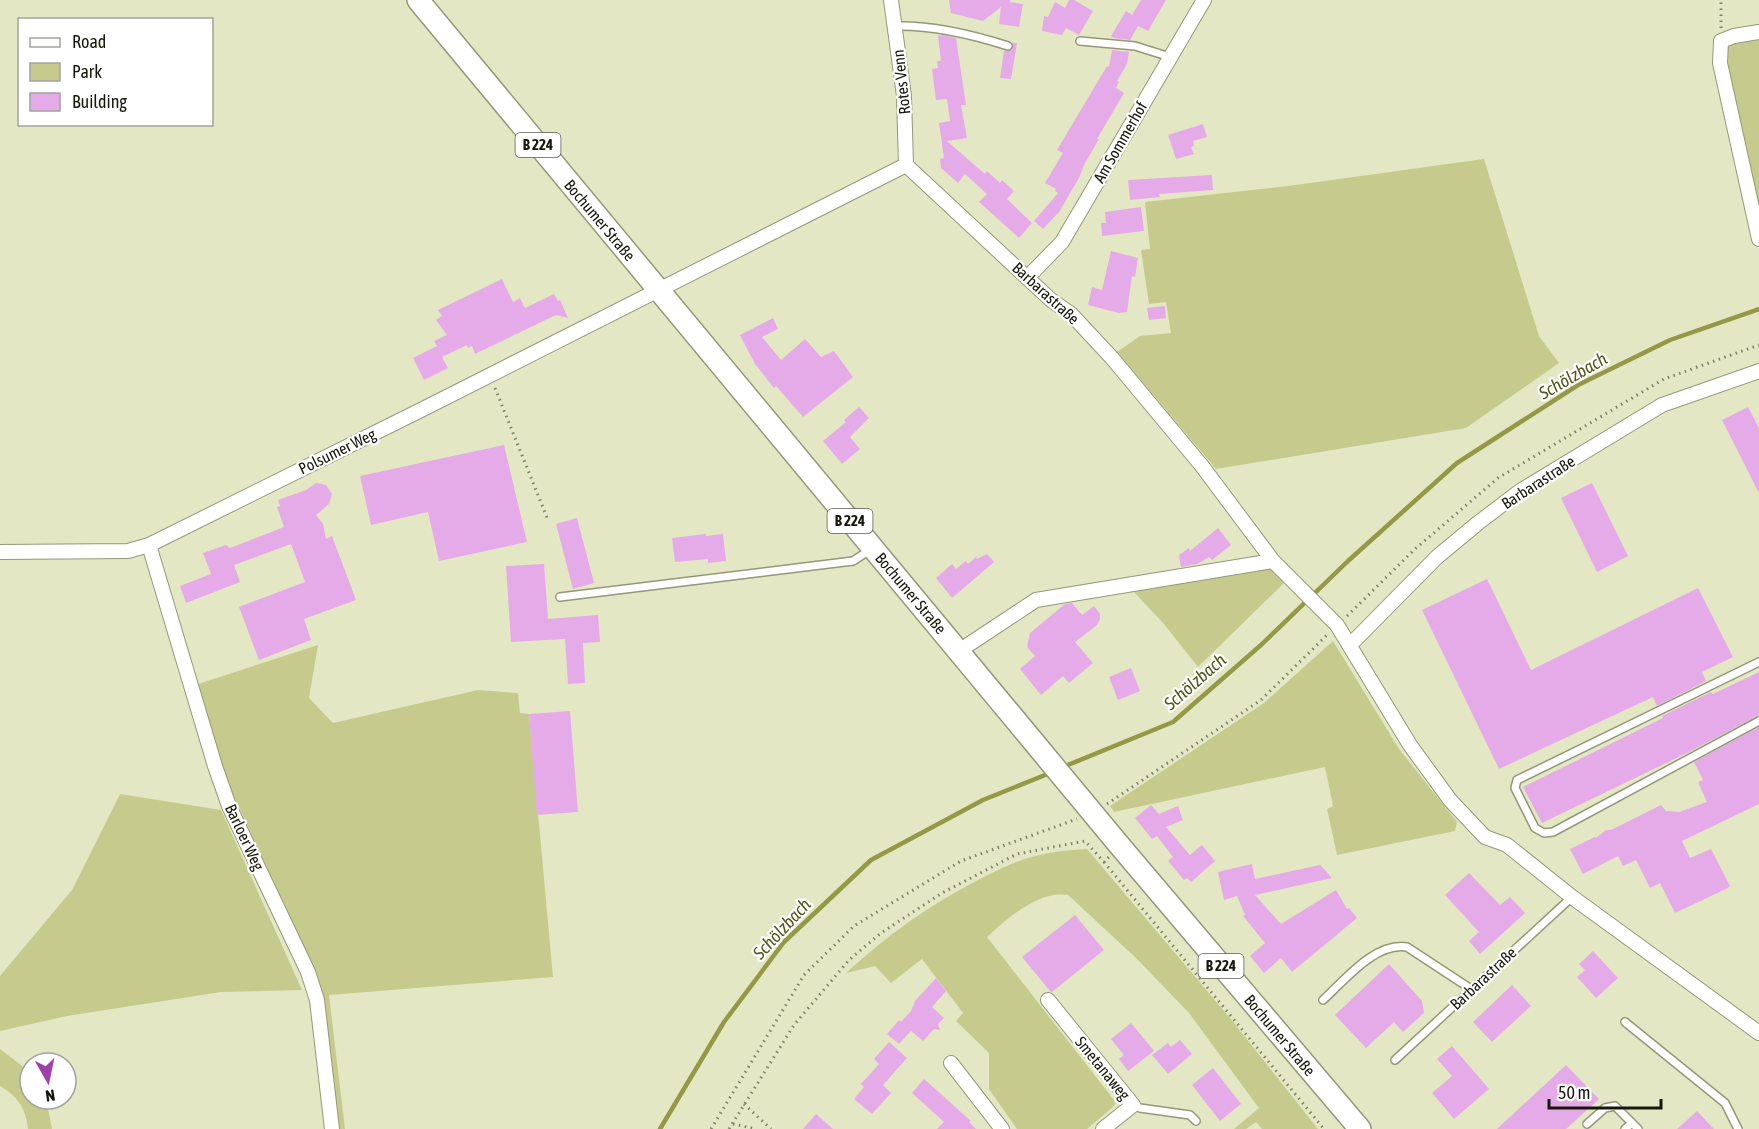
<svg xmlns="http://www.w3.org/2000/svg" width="1759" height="1129" font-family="'Asap Condensed',sans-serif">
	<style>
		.green { fill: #c6cb8d }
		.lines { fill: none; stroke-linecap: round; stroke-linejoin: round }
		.stream { stroke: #949946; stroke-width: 4.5 }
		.building { fill: #e5abe9 }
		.lane-casing { stroke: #959878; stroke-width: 10 }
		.street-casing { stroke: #959878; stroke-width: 16 }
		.primary-casing { stroke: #959878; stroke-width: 24 }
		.path { stroke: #7f8169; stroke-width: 3; stroke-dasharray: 1.5 4.5; stroke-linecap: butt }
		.lane { stroke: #fff; stroke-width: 7 }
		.street { stroke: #fff; stroke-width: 14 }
		.primary { stroke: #fff; stroke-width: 21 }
		.labels { text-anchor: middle; stroke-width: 4.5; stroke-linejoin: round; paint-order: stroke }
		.shield { fill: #fff; stroke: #5c5d54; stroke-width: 1.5 }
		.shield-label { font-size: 15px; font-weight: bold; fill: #16170a }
		.street-label { font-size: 16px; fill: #16170a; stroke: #fff }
		.water-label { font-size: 18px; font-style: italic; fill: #535619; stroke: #fff }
	</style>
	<rect width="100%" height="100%" fill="#e4e7c4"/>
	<!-- green -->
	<path class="green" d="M1759 36V214L1727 59V48L1736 40Z
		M1484 159 1539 336 1559 363 1466 428 1216 469 1117 352 1140 336 1171 333 1166 302 1149 304 1141 250 1150 249 1145 202 1288 186Z
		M1270 567 1285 582 1198 667 1164 624 1132 590Z
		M1333 641 1399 749 1457 822 1455 831 1337 855 1327 809 1333 806 1325 767 1114 812 1110 806 1264 703Z
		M318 645 309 698 333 723 478 690 518 693 520 713 529 714 553 977 329 995 345 1129H338L314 971 222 770 198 684Z
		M120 794 221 810 302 990 221 992 67 1016 0 1031V976L72 890Z
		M1087 849 1230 1018 1318 1129H1262L1256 1122 1246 1129H1234L1259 1108 1189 1013 1136 958 1068 895C1039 890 1008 918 987 937L1114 1100 1115 1104 1113 1107 1087 1129H1017L989 1089V1053L956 1021 963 1013 922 959 891 983 875 966 846 973C886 936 929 905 978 880 994 872 1011 863 1028 858 1048 852 1067 850 1087 849Z
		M0 1049 30 1072V1099H46L52 1129H28C26 1109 18 1096 0 1086Z"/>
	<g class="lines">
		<!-- stream -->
		<path class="stream" d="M1063 767 1173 722 1261 645 1348 561 1457 463 1578 385 1670 340 1759 309
			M660 1129 724 1022 784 942 871 860 983 800 1050 773"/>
	</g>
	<!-- building -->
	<path class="building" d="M949 0H1011L1009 2 1023 4 1019 27 999 24 1001 7 983 21 951 13Z
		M1069 0H1074L1093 11 1079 35 1066 28 1062 35 1042 31 1044 16 1048 17 1055 2 1065 8Z
		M1141 0H1166L1148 31 1138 26 1130 40 1114 38 1111 36 1126 11 1132 15Z
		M943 35 956 38 966 105H961L967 138 947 141 985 174 987 171 1000 183 1002 180 1014 191 1007 199 1032 223 1019 238 979 202 987 194 965 174 958 183 941 168 940 159 944 158 939 123 950 121 947 99 936 100 932 69 938 68 937 61H941L938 36Z
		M1012 43H1017L1011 79 1000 78 1004 51 1012 50Z
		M1112 50 1129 52 1127 64 1117 81 1119 82 1116 88 1124 93 1097 139H1099L1084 165 1079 178 1059 212 1043 229 1034 221 1058 193 1055 191 1056 189 1045 183 1063 153 1057 150 1107 66 1109 67Z
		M1203 124 1207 137 1193 141 1194 146 1191 147 1194 154 1176 159 1168 135Z
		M1212 175 1213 190 1159 194 1160 197 1130 200 1128 180Z
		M1141 207 1144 231 1102 236 1101 223H1106L1105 212Z
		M1111 251 1138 258 1135 277 1132 276 1127 312 1119 313 1088 305 1092 287 1102 290Z
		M502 279 513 302 520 298 525 308 554 294 558 301 560 300 568 318 556 315 475 354 472 346 468 348 467 345 442 357 448 368 424 380 413 358 437 346 434 341 447 335 436 320 442 316 438 310Z
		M1165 306 1166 318 1149 320 1147 308Z
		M773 318 778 329 762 337 781 360 805 339 821 357 834 351 853 377 803 417 776 386 774 388 755 364 740 335Z
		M859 407 869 418 850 437 860 449 842 464 823 441 846 422 844 420Z
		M1748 407 1759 428V493L1722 420Z
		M504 445 527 542 439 561 428 512 371 525 360 476Z
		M316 483 326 485 332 494 329 504 316 515 323 524 326 539 332 536 356 600 304 619 311 640 259 660 239 607 305 582 291 544 234 565 240 582 186 603 180 586 211 574 203 553 226 545 230 548 284 527 277 507 280 506 278 500 306 490Z
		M1592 483 1628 556 1597 572 1561 498Z
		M577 518 594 583 573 589 556 524Z
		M1218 528 1231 545 1212 560 1209 557 1197 564 1181 567 1179 555 1189 548 1190 551Z
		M706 534V536L723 534 726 561 708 563V559L675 562 672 538Z
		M987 554 994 562 952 598 936 578 952 564 956 569 966 561 968 564 976 557 977 559Z
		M544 564 548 619 598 615 600 642 583 643 585 683 568 684 565 639 511 642 506 566Z
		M1487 579 1531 670 1698 588 1733 657 1702 672 1706 681 1657 706 1653 697 1499 769 1422 610Z
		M1072 603 1082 615 1094 606 1100 614V619L1097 625 1075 642 1093 663 1069 683 1063 676 1041 695 1020 669 1035 656 1027 647 1030 633 1065 604Z
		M1131 668 1140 691 1118 700 1109 677Z
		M1759 672V715L1689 752 1542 823 1523 787 1663 718 1662 716 1711 692 1713 694Z
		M570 711 578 812 537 815 529 714Z
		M1759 727V804L1682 841 1690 858 1711 849 1730 886 1728 888 1675 913 1660 883 1650 888 1636 860 1623 866 1618 856 1583 874 1570 849 1595 837 1596 838 1606 830H1611L1661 805 1666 811 1679 812 1707 802 1698 782 1703 780 1694 762Z
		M1151 805 1159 814 1178 806 1183 820 1166 827 1190 855 1202 845 1215 861 1191 882 1187 878 1184 880 1168 861 1173 857 1157 836 1152 839 1135 818Z
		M1252 864 1255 879 1320 865 1332 878 1255 895 1281 924 1336 890 1347 909 1349 908 1357 918 1292 972 1281 958 1264 973 1250 956 1265 943 1243 916 1245 915 1237 896 1224 900 1218 872Z
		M1469 873 1500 905 1510 897 1525 913 1480 954 1469 941 1479 932 1445 895Z
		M1075 915 1104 950 1052 992 1050 991 1022 957Z
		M1593 951 1618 978 1596 998 1577 977 1585 970 1579 964Z
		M1389 964 1422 1001 1424 1013 1403 1032 1394 1022 1366 1048 1335 1015Z
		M936 978 946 991 932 1007 944 1018 938 1024 940 1030 934 1029 923 1041 911 1031 899 1044 887 1034 899 1020 901 1022 911 1011 915 1001Z
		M1512 985 1531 1006 1492 1042 1473 1022Z
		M1131 1023 1154 1051 1128 1071 1119 1059 1124 1055 1111 1039Z
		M1180 1040 1192 1054 1168 1074 1152 1055 1168 1043 1171 1047Z
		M889 1042 907 1058 883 1085 891 1093 872 1114 854 1099 864 1087 861 1084 879 1064 874 1059Z
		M1452 1046 1489 1089 1454 1119 1432 1093 1452 1076 1437 1059Z
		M1566 1065 1599 1099 1566 1129H1497Z
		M1213 1068 1241 1104 1220 1121 1192 1085Z
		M924 1079 971 1121 969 1122 976 1129H937L944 1122 912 1093Z
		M1697 1111 1714 1129H1677Z
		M816 1114 833 1129H803Z"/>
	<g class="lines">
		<!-- lane casing -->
		<g class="lane-casing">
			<path id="lane" d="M894 26C933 25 971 34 1008 46
				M1080 41 1135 46 1170 57
				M560 597 853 561 870 550
				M1759 662 1517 780 1515 788 1535 828 1544 833 1553 832 1759 721
				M1323 1000C1345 980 1375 942 1407 947L1471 989
				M1625 1022 1725 1103 1738 1129
				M1395 1060 1572 897
				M1133 1105 1140 1108 1190 1115 1196 1121
				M1587 1124 1605 1108 1615 1106 1638 1129
				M1625 1129 1632 1123"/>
		</g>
		<!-- street casing -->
		<g class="street-casing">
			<path id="street" d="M891 0 904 96 906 165
				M1759 32 1734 36 1721 41 1720 63 1759 239
				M906 165 1051 300 1071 314 1112 358 1202 466 1273 561 1337 625 1410 745 1450 800 1485 837 1507 845 1572 897 1759 1033
				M1027 278 1062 242 1204 0
				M149 545 215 766 229 806 308 972 317 1000 332 1129
				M0 552 128 551 149 545 423 409 906 165
				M1350 645 1437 557 1478 523 1520 491 1662 405 1759 371
				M959 651 1036 600 1273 561
				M1048 1000 1133 1105 1103 1129
				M951 1063 1002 1129"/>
		</g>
		<!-- primary casing -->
		<g class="primary-casing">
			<path id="primary" d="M418 0 1120 846 1360 1129"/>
		</g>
		<!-- path -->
		<path class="path" d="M1721 28V0
			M495 388 548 520
			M1347 616 1415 549 1498 478 1664 379 1759 345
			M1107 804 1261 700 1327 635
			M1104 862 1324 1129
			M744 1104 771 1129
			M733 1124 756 1129
			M711 1129 804 975 854 926 961 861 1077 819
			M729 1129 794 1025 849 960 881 933 942 893 1017 854 1085 841 1104 862 1109 857"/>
		<!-- lane -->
		<use href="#lane" class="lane"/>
		<!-- street -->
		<use href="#street" class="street"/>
		<!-- primary -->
		<use href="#primary" class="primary"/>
	</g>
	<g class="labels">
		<!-- shield labels -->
		<g class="shield">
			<rect x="515.5" y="133" width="45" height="24" rx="4.5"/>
			<rect x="827.5" y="509" width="45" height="24" rx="4.5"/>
			<rect x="1198.5" y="954" width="45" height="24" rx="4.5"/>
		</g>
		<g class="shield-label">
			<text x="538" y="150">B 224</text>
			<text x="850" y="526">B 224</text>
			<text x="1221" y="971">B 224</text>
		</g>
		<!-- street labels -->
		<g class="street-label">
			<text transform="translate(901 82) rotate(-96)" y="6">Rotes Venn</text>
			<text transform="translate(1120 142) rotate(-60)" y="6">Am Sommerhof</text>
			<text transform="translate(600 220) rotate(50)" y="6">Bochumer Straße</text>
			<text transform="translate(1046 293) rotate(42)" y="6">Barbarastraße</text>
			<text transform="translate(337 451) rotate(-26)" y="6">Polsumer Weg</text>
			<text transform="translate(1538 482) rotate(-33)" y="6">Barbarastraße</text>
			<text transform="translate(911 593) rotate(50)" y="6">Bochumer Straße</text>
			<text transform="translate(245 837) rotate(65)" y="6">Barloer Weg</text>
			<text transform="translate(1483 978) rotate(-43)" y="6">Barbarastraße</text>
			<text transform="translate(1280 1035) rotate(50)" y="6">Bochumer Straße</text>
			<text transform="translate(1103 1068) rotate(51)" y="6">Smetanaweg</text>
		</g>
		<!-- water labels -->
		<g class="water-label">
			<text transform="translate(1573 376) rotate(-30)" y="6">Schölzbach</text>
			<text transform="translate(1195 682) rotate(-41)" y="6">Schölzbach</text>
			<text transform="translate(782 929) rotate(-47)" y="6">Schölzbach</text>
		</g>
	</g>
	<!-- legend -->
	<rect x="18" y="18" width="195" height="108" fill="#ffffff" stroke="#a2a29d" stroke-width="1.5"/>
	<rect x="30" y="38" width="30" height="9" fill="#ffffff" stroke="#a2a29d" stroke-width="1.5"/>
	<text x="72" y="48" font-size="18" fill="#16170a">Road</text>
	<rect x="30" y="63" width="30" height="18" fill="#c6cb8d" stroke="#a2a29d" stroke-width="1.5"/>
	<text x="72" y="78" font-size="18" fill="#16170a">Park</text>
	<rect x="30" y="93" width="30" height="18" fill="#e5abe9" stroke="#a2a29d" stroke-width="1.5"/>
	<text x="72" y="108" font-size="18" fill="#16170a">Building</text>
	<!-- north arrow -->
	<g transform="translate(48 1081) rotate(171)"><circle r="28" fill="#ffffff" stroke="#a2a29d" stroke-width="1.5"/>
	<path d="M0-4.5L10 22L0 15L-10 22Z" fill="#a041a9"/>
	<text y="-9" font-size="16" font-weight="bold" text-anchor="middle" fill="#16170a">N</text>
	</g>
	<!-- scale -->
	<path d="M1549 1099v9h112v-9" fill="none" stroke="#16170a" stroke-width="3"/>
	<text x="1558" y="1099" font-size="18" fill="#16170a" stroke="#ffffff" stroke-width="4.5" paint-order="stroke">50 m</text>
</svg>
